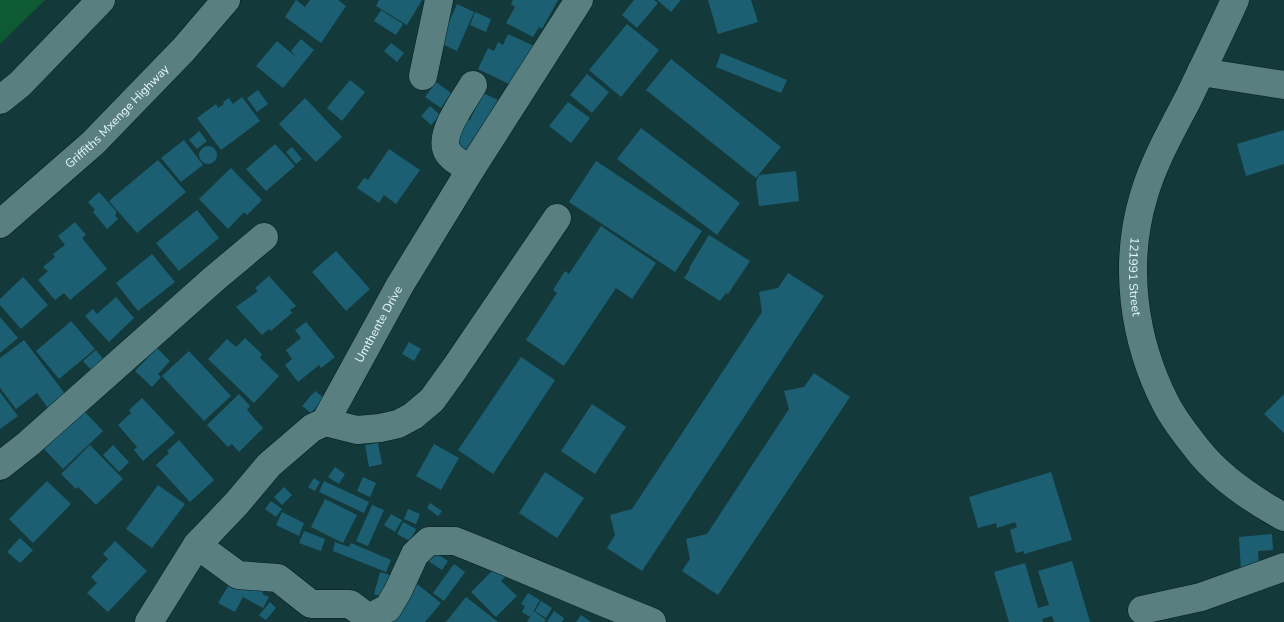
<svg xmlns="http://www.w3.org/2000/svg" width="1284" height="622" font-family="'Nunito Sans',sans-serif">
	<style>
		.green { fill: #0e5a33 }
		.building { fill: #1c5f73 }
		.lines { fill: none; stroke-linecap: round; stroke-linejoin: round }
		.minor-casing { stroke: #031f20; stroke-width: 29 }
		.minor { stroke: #5a7f81; stroke-width: 28 }
		.labels { text-anchor: middle; stroke-width: 4; stroke-linejoin: round; paint-order: stroke }
		.street-label { font-size: 12px; fill: #e6fafa; stroke: #082f30 }
	</style>
	<rect width="100%" height="100%" fill="#14393b"/>
	<!-- green -->
	<path class="green" d="M0 0H45L0 44Z"/>
	<!-- building -->
	<path class="building" d="M296 0 305 7 310 0H338L346 6 321 43 285 17Z
		M379 0H422L407 25 376 6Z
		M513 0H558L542 29 539 27 533 37 506 23 515 7 511 4Z
		M634 0H654L658 3 637 28 622 15Z
		M657 0H681L671 12Z
		M708 0H751L758 22 718 34Z
		M457 4 474 12 457 51 440 43Z
		M381 10 403 24 396 35 374 21Z
		M475 12 491 19 486 32 470 25Z
		M627 24 659 50 621 97 589 70Z
		M508 34 534 46 515 87 478 69 488 48 494 51 498 42 503 45Z
		M301 39 314 50 283 88 256 66 277 41 297 58 291 51Z
		M391 43 404 53 397 62 384 51Z
		M721 53 787 80 781 93 716 67Z
		M671 59 781 147 756 178 646 90Z
		M587 74 609 92 592 113 570 95Z
		M350 80 365 92 342 121 327 108Z
		M436 82 451 93 441 108 425 97Z
		M258 90 268 104 257 112 247 98Z
		M483 93 498 100 477 143 472 141 468 150 455 144 467 119 470 120Z
		M242 97 260 121 221 150 197 118 216 104 218 108 224 104 223 102 229 98 233 104Z
		M305 98 342 137 316 162 279 124Z
		M568 102 590 118 571 143 549 126Z
		M430 106 440 115 431 125 421 116Z
		M641 128 740 203 717 235 617 159Z
		M1284 130V164L1246 176 1237 144Z
		M199 131 207 141 197 149 189 140Z
		M184 140 203 165 181 182 161 158Z
		M275 144 295 166 266 191 246 169Z
		M199 155a9 9 0 1 1 18 0a9 9 0 1 1-18 0Z
		M292 147 302 159 296 164 286 152Z
		M389 149 420 170 396 204 384 195 379 203 357 188 364 178 368 180Z
		M158 160 186 192 137 233 109 201Z
		M596 161 702 231 675 272 569 202Z
		M231 168 262 200 247 215 244 212 228 229 199 199Z
		M796 171 799 201 759 206 756 182 759 175Z
		M99 192 117 212 115 215 118 219 107 229 93 212 95 210 88 202Z
		M197 210 219 238 179 271 156 243Z
		M75 222 86 235 82 238 107 269 70 300 64 293 55 300 38 280 48 271 43 267 55 257 53 254 65 245 58 236Z
		M601 226 656 263 632 299 616 288 564 366 526 340 557 293 553 290 565 271 569 274Z
		M709 235 750 261 728 294 726 293 720 301 684 278 690 269 689 268Z
		M336 251 370 289 346 311 312 272Z
		M152 254 175 282 138 311 116 283Z
		M788 273 824 296 642 571 607 548 615 535 610 515 632 509 762 312 759 292 778 288Z
		M269 276 296 306 290 310 292 313 271 331 269 329 262 335 236 307 258 291 255 288Z
		M23 277 48 305 21 329 0 305V299Z
		M116 297 134 318 109 342 85 316 93 309 97 314Z
		M0 317 18 338 0 353Z
		M71 321 95 349 59 379 36 351Z
		M306 322 335 357 321 368 319 365 298 382 285 365 292 359 286 350 301 338 295 330Z
		M245 338 262 354 260 358 279 376 254 403 208 359 227 339 236 347Z
		M24 340 69 399 51 412 37 393 16 409 0 388V358Z
		M409 342 421 349 414 361 402 354Z
		M157 348 170 361 158 374 161 377 152 387 135 371Z
		M96 350 104 360 92 371 83 361Z
		M189 351 231 396 204 421 162 376Z
		M521 357 555 380 493 474 458 450Z
		M814 373 850 397 718 595 682 571 690 559 686 539 707 534 789 409 784 391 804 387Z
		M315 391 324 398 311 413 302 406Z
		M0 392 18 416 0 429Z
		M239 394 250 406 247 410 263 428 239 452 232 444 228 447 207 425Z
		M1283 395 1284 396V433L1264 414Z
		M142 398 175 433 143 461 134 450 137 447 118 425 131 413 129 410Z
		M592 404 626 427 595 474 561 451Z
		M84 411 103 431 63 469 44 449Z
		M179 440 214 480 190 502 156 465 169 453 167 451Z
		M378 443 382 464 369 467 365 445Z
		M434 444 459 458 441 490 416 476Z
		M90 445 123 479 96 505 78 487 76 489 61 474Z
		M113 445 129 462 119 472 103 455Z
		M335 467 345 474 339 484 328 477Z
		M545 472 584 498 557 538 519 513Z
		M1051 472 1072 540 1024 554V551L1016 553 1010 530 1017 527 1015 522 997 528 996 523 978 528 969 497Z
		M363 477 376 483 370 497 357 491Z
		M314 478 320 482 315 491 308 487Z
		M47 481 71 504 33 543 9 519Z
		M324 481 369 502 364 513 319 492Z
		M158 485 185 504 152 548 126 529Z
		M284 487 292 495 282 505 274 497Z
		M325 499 357 515 343 543 311 527Z
		M271 501 282 509 276 517 265 509Z
		M430 503 442 511 438 516 427 508Z
		M372 505 384 510 368 546 356 541Z
		M408 509 420 514 416 524 404 519Z
		M282 512 304 523 299 536 276 525Z
		M391 514 402 520 395 532 384 525Z
		M403 522 416 529 410 541 397 534Z
		M304 531 325 539 321 551 299 543Z
		M1272 534 1273 550 1258 551 1259 570 1241 572 1239 537Z
		M20 538 33 550 20 563 7 552Z
		M115 541 147 571 108 612 87 593 97 583 91 577 108 559 103 554Z
		M335 542 349 547 351 543 391 560 386 572 333 551Z
		M430 549 448 561 442 570 424 558Z
		M1072 561 1090 622H1054L1052 616 1042 619 1043 622H1009L994 572 1025 563 1038 608 1049 605 1038 571Z
		M454 564 465 572 444 601 433 593Z
		M499 564 508 574 501 581 517 596 496 617 471 592Z
		M380 572 396 577 389 599 374 594Z
		M233 578 264 591 262 594 269 597 263 608 243 597 235 612 218 603Z
		M417 584 441 603 425 622H393L389 618Z
		M528 593 540 600 530 617 522 612 525 606 521 604Z
		M466 597 498 622H446Z
		M541 601 552 608 546 618 535 611Z
		M270 602 276 608 266 620 259 615Z
		M534 611 546 620 544 622H527Z
		M554 611 564 618 562 622H547Z
		M581 615 591 622H576Z"/>
	<g class="lines">
		<!-- minor casing -->
		<g class="minor-casing">
			<g id="minor">
				<path id="s1" d="M1235 0C1220 33 1204 66 1188 99 1172 130 1154 161 1144 195 1123 264 1133 340 1166 404 1174 420 1187 436 1198 450 1220 478 1253 500 1284 517"/>
				<path d="M1201 72 1284 85"/>
				<path d="M423 76 439 0"/>
				<path d="M0 100 20 84 101 0"/>
				<path d="M471 169C465 165 456 162 451 156 433 140 464 101 473 85"/>
				<path id="s2" d="M0 224 93 143 184 49 226 0"/>
				<path d="M325 422 357 430 380 428 398 424 413 416 432 400 455 368 557 218"/>
				<path d="M0 466 28 444 215 278 264 237"/>
				<path d="M197 545 238 575 278 578 311 604H350L374 622"/>
				<path d="M1142 610 1201 597 1284 567"/>
				<path d="M369 618 388 608 398 591 415 554 429 541H455C521 567 586 596 652 622"/>
				<path id="s3" d="M149 622 197 545 237 503 269 465 312 428 325 422 400 285 471 169 579 0"/>
			</g>
		</g>
		<!-- minor -->
		<use href="#minor" class="minor"/>
	</g>
	<g class="labels">
		<!-- street labels -->
		<g class="street-label">
			<text dy="4" stroke="none"><textPath href="#s2" startOffset="159">Griffiths Mxenge Highway</textPath></text>
			<text dy="4" stroke="none"><textPath href="#s1" startOffset="298">121991 Street</textPath></text>
			<text dy="4" stroke="none"><textPath href="#s3" startOffset="381">Umthente Drive</textPath></text>
		</g>
	</g>
</svg>
